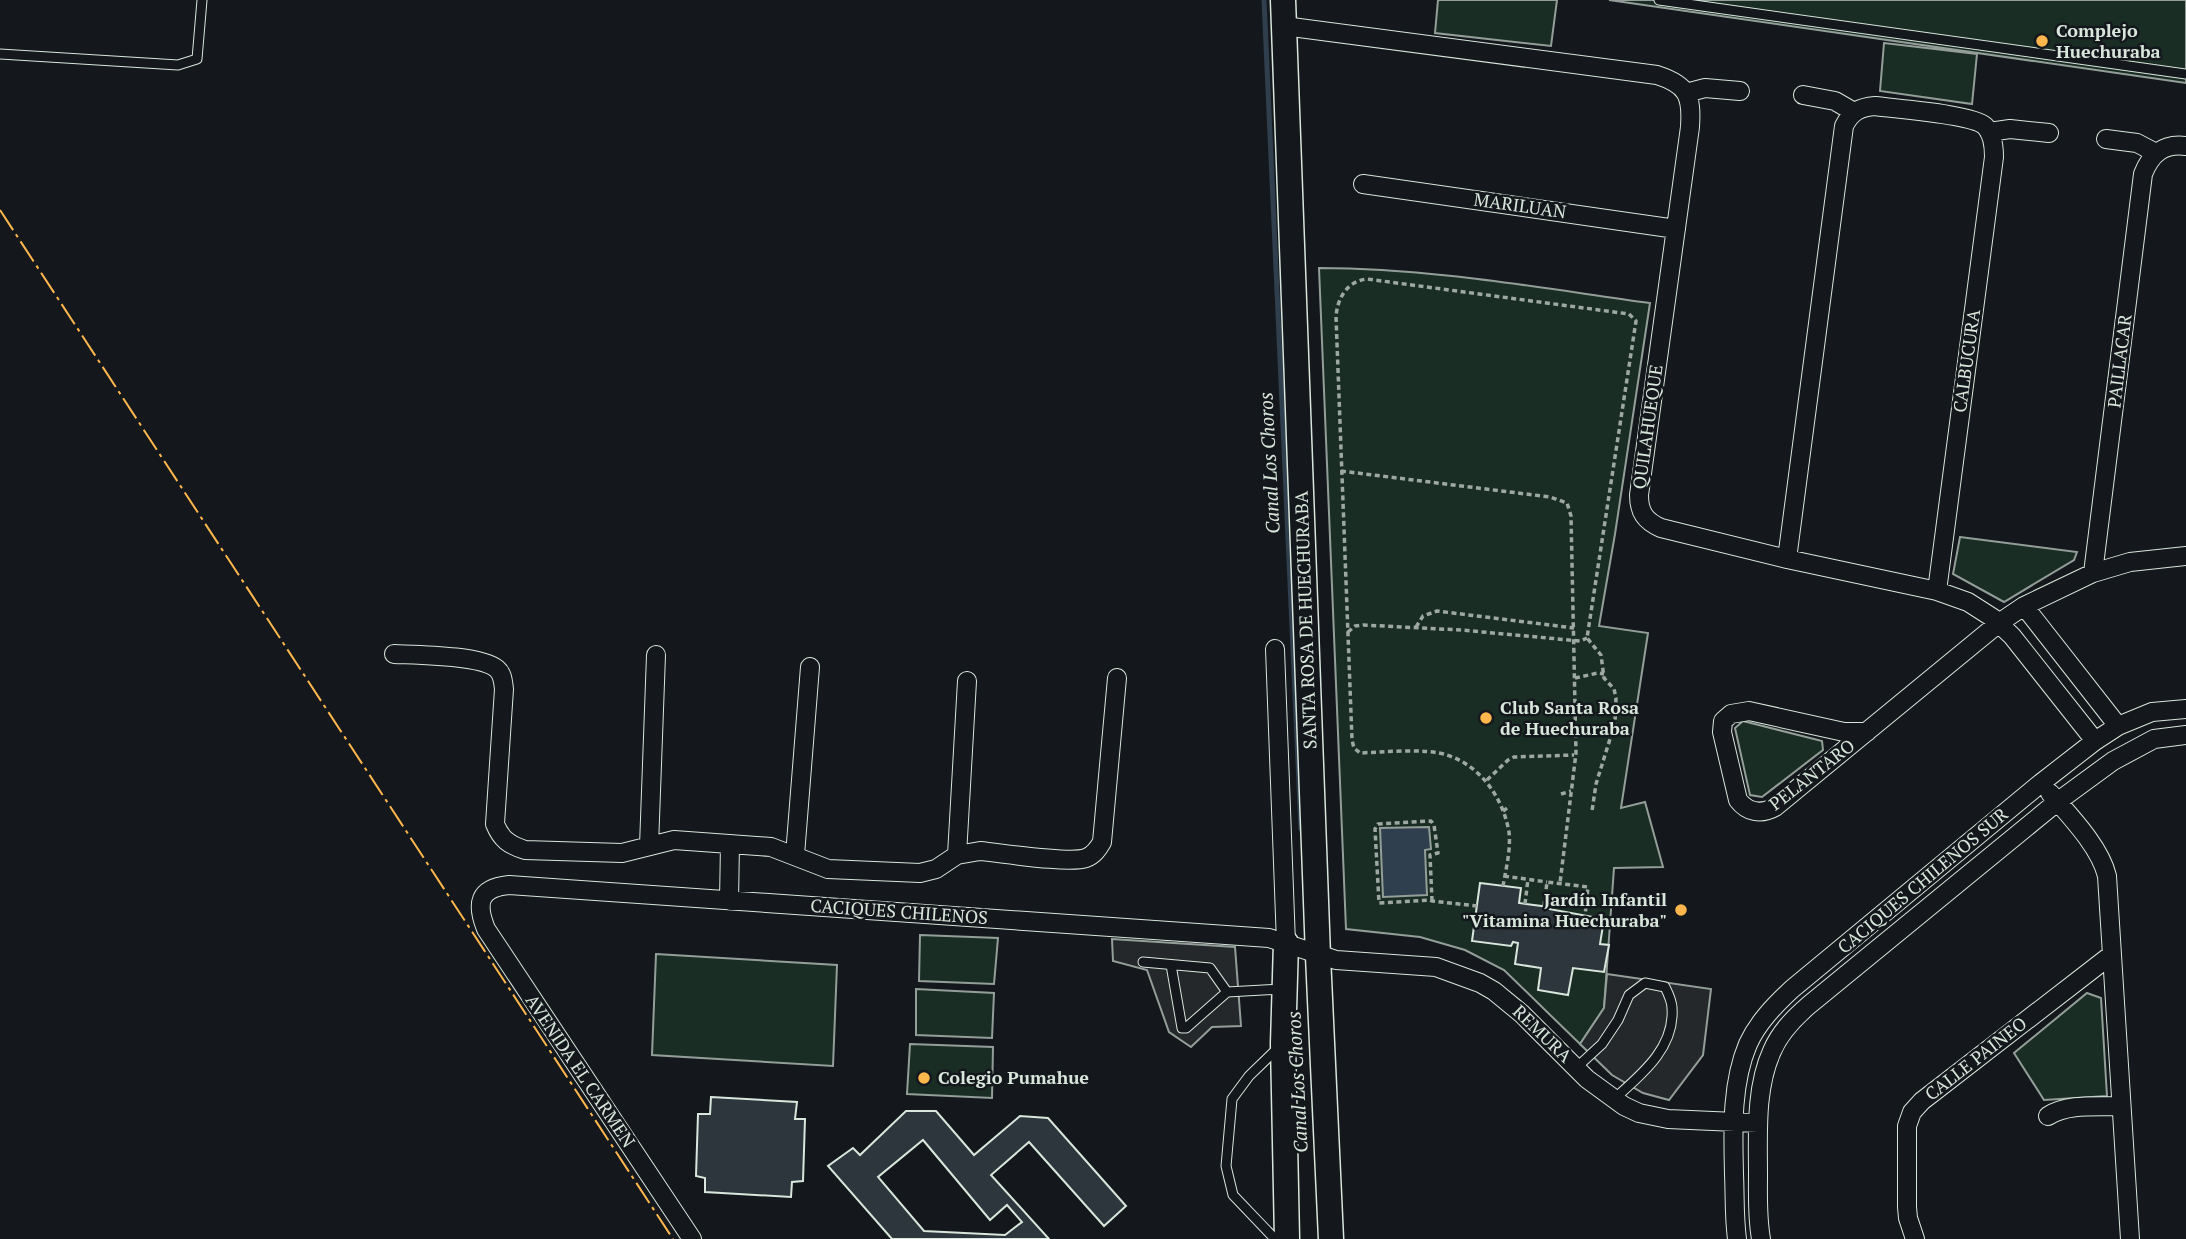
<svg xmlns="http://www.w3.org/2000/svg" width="2186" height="1239" font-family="'PT Serif',serif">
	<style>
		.green { fill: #1a2d24; stroke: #939e99; stroke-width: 2 }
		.parking { fill: #24282b; stroke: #939e99; stroke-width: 2 }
		.water { fill: #2f3f4d; stroke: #939e99; stroke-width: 2 }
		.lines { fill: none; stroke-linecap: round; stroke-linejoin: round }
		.stream { stroke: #2f3f4d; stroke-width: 5 }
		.building { fill: #2c363c; stroke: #d8e6dc; stroke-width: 2; fill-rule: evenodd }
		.lane-casing { stroke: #d8e6dc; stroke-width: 11 }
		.street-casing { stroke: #d8e6dc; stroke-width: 20 }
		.secondary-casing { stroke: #d8e6dc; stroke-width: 27 }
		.path { stroke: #9da8a2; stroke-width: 3.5; stroke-dasharray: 5 3.5; stroke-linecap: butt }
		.lane { stroke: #14181c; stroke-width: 9 }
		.street { stroke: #14181c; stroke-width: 18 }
		.secondary { stroke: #14181c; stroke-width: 24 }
		.power { stroke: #ffb74d; stroke-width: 2; stroke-dasharray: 24 5 3.5 5; stroke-linecap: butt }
		.poi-dot { fill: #ffb74d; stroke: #14181c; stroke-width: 2.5 }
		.labels { text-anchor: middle; stroke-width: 5; stroke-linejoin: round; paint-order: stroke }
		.poi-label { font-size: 18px; font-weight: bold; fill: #d8e6dc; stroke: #14181c; text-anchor: start }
		.street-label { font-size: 18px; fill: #d8e6dc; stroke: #14181c }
		.water-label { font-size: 19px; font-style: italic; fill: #d8e6dc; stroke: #14181c }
	</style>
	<rect width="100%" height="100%" fill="#14181c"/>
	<!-- green -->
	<path class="green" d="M1438 0H1557L1551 46 1435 33Z
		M1609 0H2186V83Z
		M1884 43 1977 54 1972 104 1880 91Z
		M1319 268C1430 268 1540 288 1650 303L1615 534 1599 626 1648 633 1621 808 1645 802 1663 867 1614 868 1604 1008 1580 1044 1504 970 1465 950 1420 937 1346 929Z
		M1960 537 2077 552 2074 560 2004 602 1953 574Z
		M1743 721 1822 741 1823 750 1762 797 1750 795 1735 728Z
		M920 935 998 938 994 984 919 981Z
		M656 954 837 965 833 1066 652 1055Z
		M916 989 994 993 992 1038 916 1035Z
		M2087 993 2101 998 2107 1096 2044 1100 2014 1053Z
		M910 1044 993 1047 992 1098 907 1094Z"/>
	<!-- parking -->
	<path class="parking" d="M1112 939 1235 947 1241 1026 1212 1027 1191 1047 1169 1032 1147 970 1113 961Z
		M1607 974 1711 989 1703 1055 1669 1100 1643 1093 1612 1075 1580 1044 1604 1008Z"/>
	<!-- water -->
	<path class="water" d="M1429 827 1431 849 1425 850 1427 895 1383 897 1380 828Z"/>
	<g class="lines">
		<!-- stream -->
		<path class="stream" d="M1264 0 1301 829"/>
	</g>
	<!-- building -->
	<path class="building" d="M1480 883 1521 888 1519 903 1549 907V909L1604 919 1600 944 1609 945 1604 972 1573 968 1568 995 1538 990 1541 968 1515 964 1518 943 1513 942 1511 946 1472 941Z
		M711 1097 797 1102 795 1119H805L803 1181 792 1182 791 1197 705 1192V1178L696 1176 698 1114H710Z
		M906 1111H936L974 1155 1020 1116 1048 1118 1126 1206 1104 1226 1029 1142 991 1175 1049 1239H892L828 1166 853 1148 860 1155ZM923 1140 990 1220 1007 1205 1022 1222 1005 1235 924 1231 878 1177Z"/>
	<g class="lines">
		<!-- lane casing -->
		<g class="lane-casing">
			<path id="lane" d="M1659 0 2186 74
				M0 54 178 65 197 59 202 0
				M1143 962 1210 968 1227 992 1283 989
				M1171 965 1182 1028H1186L1227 992
				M1576 1068 1602 1044 1618 1020 1629 995 1645 983 1665 987C1668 993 1672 1001 1672 1008 1675 1048 1641 1075 1614 1099
				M1275 1239 1233 1195 1226 1166 1232 1099 1249 1076 1279 1047"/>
		</g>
		<!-- street casing -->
		<g class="street-casing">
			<path id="street" d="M1284 26 1657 75C1688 85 1692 96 1690 127L1639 495C1639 512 1645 521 1661 528L1787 559 1937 591 1968 602 1993 618 2012 636 2095 741
				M1686 93 1705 88 1740 91
				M1803 95 1835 101 1854 112
				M1989 132 2010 129 2049 133
				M2106 139 2137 143 2156 153
				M1363 184 1676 229
				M1787 559 1844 126C1851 112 1860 107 1875 106 1896 109 1972 114 1985 126 1993 134 1994 147 1994 157L1937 591
				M2093 573 2143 174C2151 154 2163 143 2186 146
				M2024 606 2118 726
				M1275 649 1286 943
				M394 654C416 655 481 655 497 669 503 674 503 682 504 689L495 824C501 839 509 845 525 850L622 853 674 840 771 847 828 869 920 873 936 869 957 855 980 851C1002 853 1069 864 1086 858 1094 855 1098 849 1102 842L1117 678
				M1867 732H1844L1749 711 1731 714 1723 721 1722 732 1738 800C1747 812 1761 815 1775 807L1999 623 2024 606 2093 573 2130 562 2186 556
				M2050 793C2070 816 2100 847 2107 876L2130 1239
				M649 846 656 655
				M795 855 810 667
				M957 855 967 681
				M729 901 730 844
				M2048 1116C2068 1103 2098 1107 2121 1106
				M692 1239 486 929C476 904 478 888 509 885L1269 938 1336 960 1436 967 1480 983 1494 991 1522 1014 1587 1079 1624 1106 1639 1113 1668 1119 1758 1123
				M1737 1239C1734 1217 1735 1195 1734 1174 1733 1131 1731 1084 1748 1044 1758 1022 1775 1005 1792 989L2041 783 2095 741 2118 726 2152 712 2186 709
				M1761 1239C1757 1217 1758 1196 1758 1174 1758 1134 1755 1088 1772 1051 1780 1032 1794 1018 1809 1005L2057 802 2113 761 2154 739 2186 735
				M1915 1239 1908 1218 1907 1207V1126L1912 1112 1922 1101 2111 955"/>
		</g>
		<!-- secondary casing -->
		<g class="secondary-casing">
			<path id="secondary" d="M1283 0 1318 956 1331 1239
				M1286 943 1283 1044 1287 1239"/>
		</g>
		<!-- path -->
		<path class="path" d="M1341 471 1550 497 1567 503 1571 516 1576 753 1560 883
			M1416 627 1423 616 1437 611 1574 628
			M1348 632 1355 626 1363 625 1461 630 1580 641 1587 638
			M1575 678 1598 673 1604 674
			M1487 780 1508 760 1514 757 1574 755
			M1561 794 1571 791
			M1503 811 1510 806
			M1504 876 1547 882
			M1503 886C1506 869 1511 849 1509 832 1503 798 1481 766 1447 755 1426 748 1383 752 1360 753L1354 748 1352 740 1336 317C1337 299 1347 281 1367 279L1629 314 1636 321 1587 638 1601 655 1604 678 1614 689 1616 698 1615 723 1596 784 1592 811
			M1432 901 1430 855 1438 853 1434 825 1431 821 1378 824 1375 829 1379 903 1430 900 1432 901 1477 906
			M1525 904 1528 879
			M1544 906 1547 882 1588 887 1585 916"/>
		<!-- lane -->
		<use href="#lane" class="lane"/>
		<!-- street -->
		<use href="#street" class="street"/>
		<!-- secondary -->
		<use href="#secondary" class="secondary"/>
		<!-- power -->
		<path class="power" d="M0 210 673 1239"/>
	</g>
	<!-- markers -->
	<g class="poi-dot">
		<circle cx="2042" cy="41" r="7"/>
		<circle cx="1486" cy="718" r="7"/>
		<circle cx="1681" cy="910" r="7"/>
		<circle cx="924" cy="1078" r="7"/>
	</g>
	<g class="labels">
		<!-- poi labels -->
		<g class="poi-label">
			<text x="2056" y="37">Complejo<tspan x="2056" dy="21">Huechuraba</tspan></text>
			<text x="1500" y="714">Club Santa Rosa<tspan x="1500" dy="21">de Huechuraba</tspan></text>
			<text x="1667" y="906" text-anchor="end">Jardín Infantil<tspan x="1667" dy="21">"Vitamina Huechuraba"</tspan></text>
			<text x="938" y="1084">Colegio Pumahue</text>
		</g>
		<!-- street labels -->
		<g class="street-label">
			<text transform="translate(1520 206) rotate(8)" y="6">MARILUAN</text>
			<text transform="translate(1967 361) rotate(-82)" y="6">CALBUCURA</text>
			<text transform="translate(2120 361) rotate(-83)" y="6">PAILLACAR</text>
			<text transform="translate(1648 427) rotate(-82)" y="6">QUILAHUEQUE</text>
			<text transform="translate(1306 620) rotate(-92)" y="6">SANTA ROSA DE HUECHURABA</text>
			<text transform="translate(1812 775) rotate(-38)" y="6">PELANTARO</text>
			<text transform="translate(1923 881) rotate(-40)" y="6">CACIQUES CHILENOS SUR</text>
			<text transform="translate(899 912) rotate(4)" y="6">CACIQUES CHILENOS</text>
			<text transform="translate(1542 1034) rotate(44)" y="6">REMURA</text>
			<text transform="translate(1976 1059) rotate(-38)" y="6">CALLE PAINEO</text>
			<text transform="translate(580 1071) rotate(56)" y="6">AVENIDA EL CARMEN</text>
		</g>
		<!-- water labels -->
		<g class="water-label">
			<text transform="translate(1269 463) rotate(-93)" y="7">Canal Los Choros</text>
			<text transform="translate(1297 1082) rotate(-93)" y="7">Canal Los Choros</text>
		</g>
	</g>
</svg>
